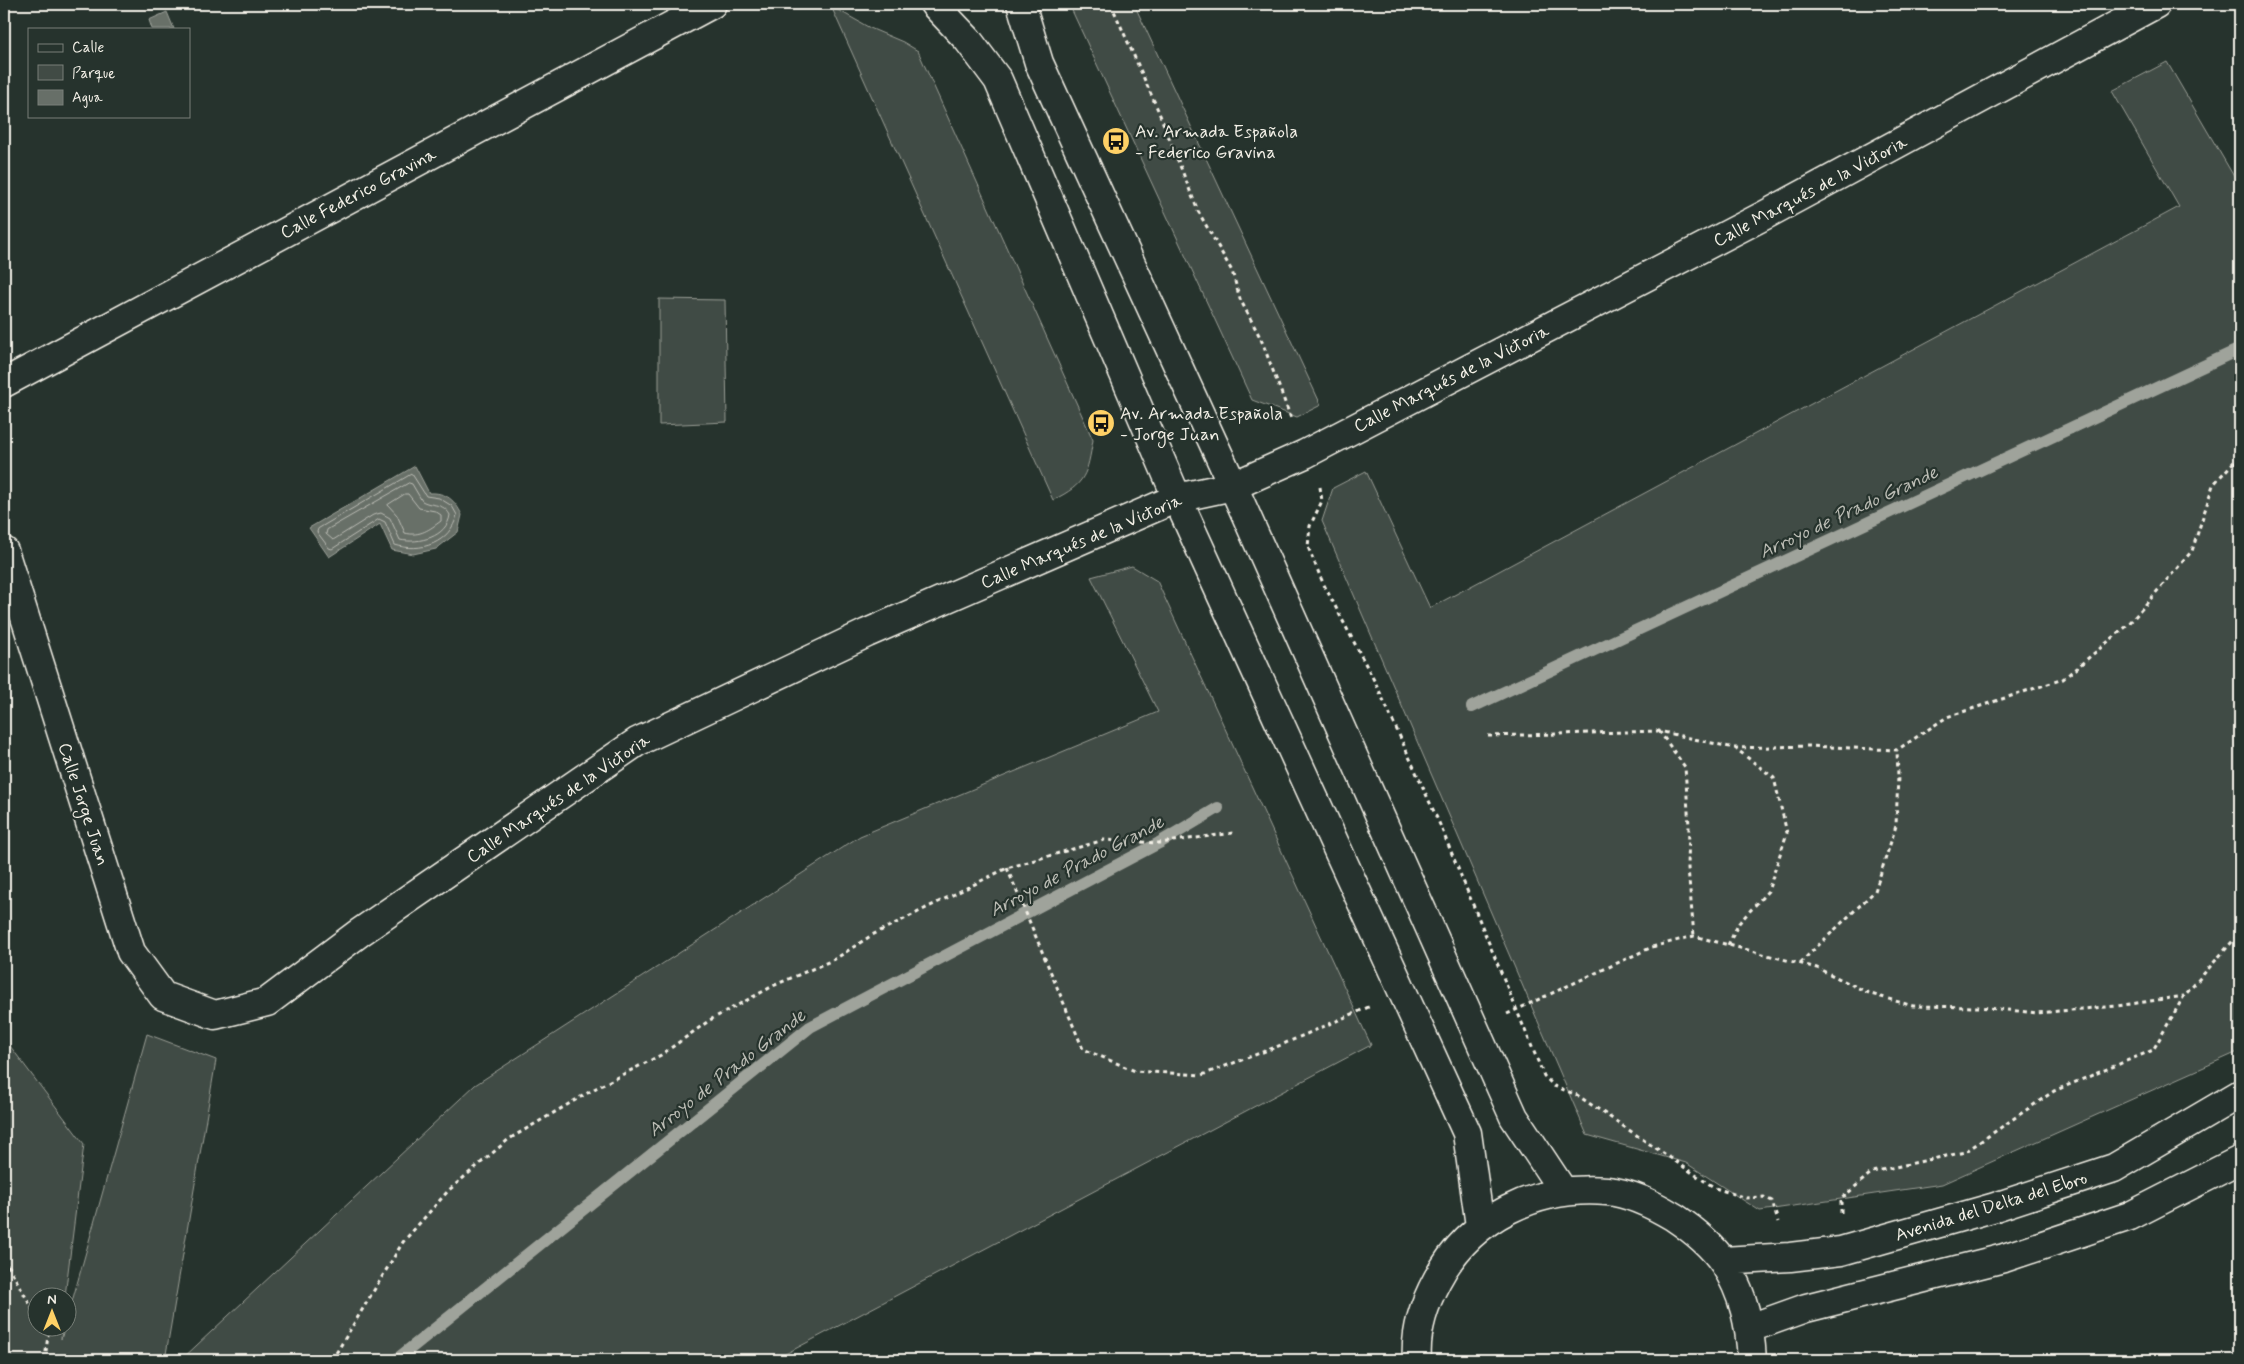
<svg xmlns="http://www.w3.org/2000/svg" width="2244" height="1364" font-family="Mynerve,sans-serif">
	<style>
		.green { fill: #414b45; stroke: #9a9e96 }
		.water { fill: #676f68; stroke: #9fa39b }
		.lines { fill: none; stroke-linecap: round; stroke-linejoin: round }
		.shore { stroke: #bcbdb5; stroke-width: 1 }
		.stream { stroke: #9fa39b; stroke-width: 12 }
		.minor-casing { stroke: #f4f1e8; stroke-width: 31 }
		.path { stroke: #f4f1e8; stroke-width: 3; stroke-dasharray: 4 4; stroke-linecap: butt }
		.minor { stroke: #26332d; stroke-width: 28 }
		.labels { text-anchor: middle; stroke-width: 4.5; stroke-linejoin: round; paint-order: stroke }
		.poi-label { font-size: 18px; fill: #f4f1e8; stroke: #26332d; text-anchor: start }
		.street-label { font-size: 18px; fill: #f4f1e8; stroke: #26332d }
		.water-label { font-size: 19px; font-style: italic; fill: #bcbdb5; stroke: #26332d }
	</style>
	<rect width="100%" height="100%" fill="#26332d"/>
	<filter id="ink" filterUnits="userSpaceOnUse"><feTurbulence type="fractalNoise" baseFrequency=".02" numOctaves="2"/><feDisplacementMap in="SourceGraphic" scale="10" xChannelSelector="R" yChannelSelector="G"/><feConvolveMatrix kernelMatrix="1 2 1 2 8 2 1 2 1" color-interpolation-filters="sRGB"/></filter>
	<g filter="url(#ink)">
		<!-- green -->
		<path class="green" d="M1069 4H1134L1321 405 1297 417 1252 400Z
			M831 6 870 28 903 42 918 51 1093 440C1087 474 1086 484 1053 500Z
			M2167 62 2236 180 2240 178V1051L1942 1184 1760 1211 1686 1163 1587 1135 1322 521 1333 488 1366 471 1430 608 2179 207 2112 91Z
			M659 299 725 300 727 422 659 425Z
			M1132 566 1157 581 1371 1045 774 1360H181L475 1085 860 836 1158 712 1091 577Z
			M147 1034 216 1060 165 1360H4V1038L84 1144 65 1296H38V1326L62 1327 61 1339 65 1327 68 1326V1316Z"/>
		<!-- water -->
		<path class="water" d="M167 12 174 29H152L149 20Z
			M415 466 429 493C446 492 455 500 462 515L458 532 436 549 413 554 392 550 380 524 329 557 309 528Z"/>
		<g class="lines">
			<!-- shore -->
			<path class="shore" d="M412 474 426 496 439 498 452 506 457 515C450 543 421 553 395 545L385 522 379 519 332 549 329 548 317 532 318 529Z
				M409 483 412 484 422 501C433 507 443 502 450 515 447 537 419 544 400 540L390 518 381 513 373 515 333 540 326 534 327 530Z
				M405 494H408L419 508 435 511 441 515V521C430 529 420 537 405 533L397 515 388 505Z"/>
			<!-- stream -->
			<path class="stream" d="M1472 707 2240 349
				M396 1360 810 1027 1159 843 1218 808"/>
			<!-- minor casing -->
			<g class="minor-casing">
				<path id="minor" d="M934 4 968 40 998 80 1177 498 1467 1133 1480 1226
					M1021 4 1039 63 1233 486 1514 1117 1563 1191
					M4 383 712 4
					M4 551 131 952 163 996 215 1015 267 1002 359 933 637 742 867 633 1177 498 1233 486 1305 454 1765 215 2156 4
					M1723 1261 1790 1257 1841 1251 1992 1208 2114 1168 2240 1094
					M1750 1328 1806 1308 2004 1258 2130 1216 2240 1160
					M1417 1360C1415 1333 1424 1304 1437 1280 1470 1217 1537 1185 1607 1191 1631 1193 1654 1205 1674 1217 1692 1229 1712 1245 1724 1263 1744 1294 1750 1325 1752 1360"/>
			</g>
			<!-- path -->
			<path class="path" d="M1111 4 1158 110 1198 211 1232 271 1240 299 1261 339 1292 421
				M1320 487 1322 501 1310 526 1308 547 1323 583 1377 686 1440 825 1544 1076 1554 1086 1577 1095 1715 1188 1746 1198 1764 1197 1772 1201 1778 1222
				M1659 731 1685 767 1689 826 1688 868 1694 936
				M1488 736 1659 731 1734 748 1808 746 1897 750 1947 717 2063 679 2127 626 2192 551 2213 485 2240 455
				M1007 868 1083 1049 1135 1071 1202 1075 1281 1045 1371 1006
				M1728 945 1739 923 1768 891 1787 833 1774 778 1735 748
				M1800 963 1875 891 1896 826 1898 776 1897 750
				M1507 1014 1652 947 1694 936 1817 968 1871 994 1913 1006 1979 1007 2037 1013 2117 1006 2184 996
				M1841 1213V1199L1872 1172 1965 1152 2054 1091 2153 1050 2184 996 2240 933
				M4 1258 38 1319
				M42 1326 48 1335 45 1360
				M332 1360 403 1242 449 1190 509 1139 596 1088 661 1055 710 1020 775 985 835 959 872 935 1007 868 1104 840 1159 843 1233 833"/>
			<!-- minor -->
			<use href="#minor" class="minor"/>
		</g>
	</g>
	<!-- icons -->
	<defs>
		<g id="bus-disc" transform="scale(1.4375)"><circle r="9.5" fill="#ffd166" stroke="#26332d"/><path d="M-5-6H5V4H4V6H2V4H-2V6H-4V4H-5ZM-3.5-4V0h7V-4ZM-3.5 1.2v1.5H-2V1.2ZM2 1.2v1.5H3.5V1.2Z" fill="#111"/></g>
	</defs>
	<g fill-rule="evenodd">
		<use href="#bus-disc" x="1116" y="141"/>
		<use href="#bus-disc" x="1101" y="423"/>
	</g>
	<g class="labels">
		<!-- poi labels -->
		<g class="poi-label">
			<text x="1135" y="137">Av. Armada Española<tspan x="1135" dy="21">- Federico Gravina</tspan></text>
			<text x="1120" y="419">Av. Armada Española<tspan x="1120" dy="21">- Jorge Juan</tspan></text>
		</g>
		<!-- street labels -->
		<g class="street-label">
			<text transform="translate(1810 191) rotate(-28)" y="6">Calle Marqués de la Victoria</text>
			<text transform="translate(358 193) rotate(-28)" y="6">Calle Federico Gravina</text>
			<text transform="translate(1451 378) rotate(-27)" y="6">Calle Marqués de la Victoria</text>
			<text transform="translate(1081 541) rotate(-23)" y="6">Calle Marqués de la Victoria</text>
			<text transform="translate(558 798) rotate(-34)" y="6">Calle Marqués de la Victoria</text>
			<text transform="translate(84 804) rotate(72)" y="6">Calle Jorge Juan</text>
			<text transform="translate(1991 1206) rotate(-17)" y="6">Avenida del Delta del Ebro</text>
		</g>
		<!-- water labels -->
		<g class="water-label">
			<text transform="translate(1848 511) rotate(-25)" y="7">Arroyo de Prado Grande</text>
			<text transform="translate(1076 865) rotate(-28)" y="7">Arroyo de Prado Grande</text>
			<text transform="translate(726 1072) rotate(-38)" y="7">Arroyo de Prado Grande</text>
		</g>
	</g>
	<!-- margin -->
	<rect width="2244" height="1364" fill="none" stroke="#26332d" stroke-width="20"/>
	<rect x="10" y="10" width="2224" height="1344" fill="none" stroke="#f4f1e8" stroke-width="2" filter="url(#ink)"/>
	<!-- legend -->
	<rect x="28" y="28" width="162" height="90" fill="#26332d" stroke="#787f78"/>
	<rect x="38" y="44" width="25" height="8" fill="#26332d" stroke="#787f78"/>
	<text x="72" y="52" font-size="15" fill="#f4f1e8">Calle</text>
	<rect x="38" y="65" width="25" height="15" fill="#414b45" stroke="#787f78"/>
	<text x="72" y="78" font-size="15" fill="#f4f1e8">Parque</text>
	<rect x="38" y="90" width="25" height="15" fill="#676f68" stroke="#787f78"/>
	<text x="72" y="102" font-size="15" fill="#f4f1e8">Agua</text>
	<!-- north arrow -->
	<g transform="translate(52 1312)"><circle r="24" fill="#26332d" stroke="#787f78"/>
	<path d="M0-4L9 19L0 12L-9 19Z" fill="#ffd166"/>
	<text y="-8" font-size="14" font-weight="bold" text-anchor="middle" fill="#f4f1e8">N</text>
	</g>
</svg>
